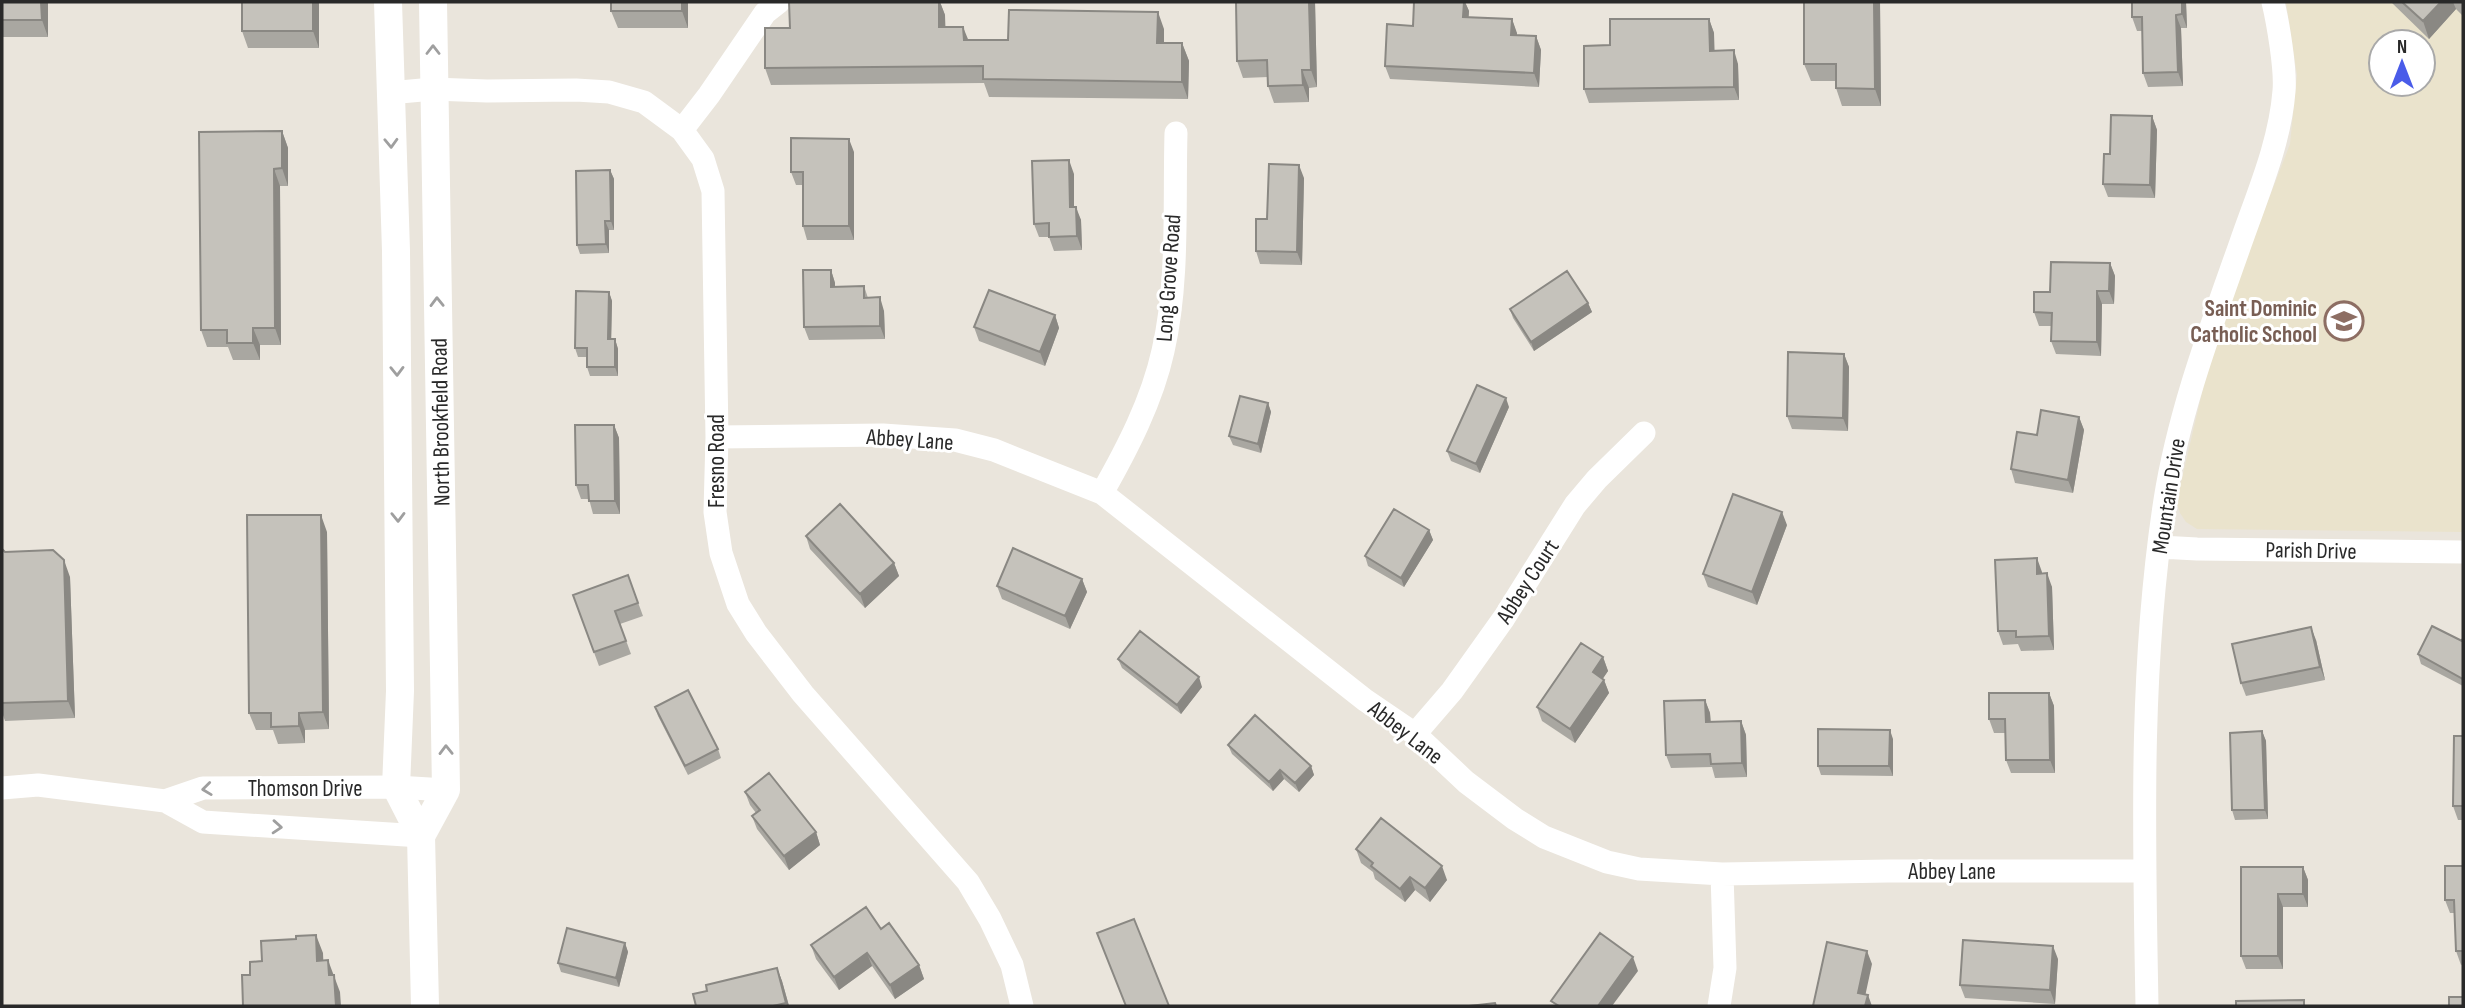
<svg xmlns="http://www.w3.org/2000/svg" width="2465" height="1008" font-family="'Sofia Sans Condensed',sans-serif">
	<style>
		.education { fill: #eae3cc; fill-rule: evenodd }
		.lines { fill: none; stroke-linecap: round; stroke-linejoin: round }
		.minor { stroke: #fff; stroke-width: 23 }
		.tertiary { stroke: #fff; stroke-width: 28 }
		.wall { fill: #a9a7a1 }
		.shaded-wall { fill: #8a8883 }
		.building { fill: #c5c2bb; stroke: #8a8883; stroke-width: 2 }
		.oneway { stroke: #9f9f9f }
		.labels { text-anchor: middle; stroke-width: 6; stroke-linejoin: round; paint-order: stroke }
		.street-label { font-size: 23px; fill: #292929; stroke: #fff }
		.education-label { font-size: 23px; font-weight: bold; fill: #785e54; stroke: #fff; text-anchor: end }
	</style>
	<rect width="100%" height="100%" fill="#eae5dc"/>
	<!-- education -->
	<path class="education" d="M2286 2H2463V532L2197 529 2186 522 2180 513 2177 504 2179 491 2205 380 2244 263 2290 144 2297 75ZM2381 42H2423V84H2381Z"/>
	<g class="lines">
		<!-- minor -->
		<path class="minor" d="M389 93 433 89 487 91 576 90 609 92 644 102 682 130 703 159 713 191 717 437 715 512 721 553 738 604 756 633 803 694 968 882 990 919 1012 965 1022 1006
			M682 130 709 95 765 13 779 2
			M717 437 883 435 955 440 994 450 1102 493 1365 700 1415 734 1466 782 1515 819 1544 837 1607 862 1639 869 1722 874 1888 871H2145
			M1102 493C1127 449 1152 401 1163 351 1179 282 1174 204 1176 133
			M2160 547 2197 549 2463 552
			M1415 734 1452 691 1504 618 1575 505 1597 479 1644 433
			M2 788 38 785 165 801 203 822 421 836
			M165 801 203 788 396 787 446 790
			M1719 1006 1725 968 1722 874
			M2147 1006C2144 838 2139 668 2165 500 2179 411 2211 327 2241 242 2258 193 2280 143 2284 91 2286 70 2278 23 2273 2"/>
		<!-- tertiary -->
		<path class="tertiary" d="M388 2 396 251 400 691 396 787 421 836 425 1006
			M421 836 446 790 433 2"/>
	</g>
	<!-- wall -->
	<path class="wall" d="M2 2H48V37H2Z
		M319 2V48H248L242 31Z
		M688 2V28H618L611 11Z
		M789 2H940L945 15V27L968 40H1008L1164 29V43H1182L1189 61 1188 99 989 97 984 83 771 85 765 68 790 28Z
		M1236 2H1315L1317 87 1309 88V102L1274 103 1268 86V77L1243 78 1237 61Z
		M1414 2H1465L1469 11 1468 17 1512 19 1517 35 1536 36 1541 50 1539 87 1390 79 1385 66 1413 26Z
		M1804 2H1880L1881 106H1842L1836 88V81H1811L1804 64Z
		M2132 2H2186L2187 28H2181L2183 86 2148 87 2143 73 2142 31H2137L2132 17Z
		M2391 2H2463V16L2456 9 2429 39Z
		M1709 19 1714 33V51L1738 64 1739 100 1589 103 1584 89 1610 45Z
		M2152 116 2157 130 2155 198 2108 197 2103 184 2110 154Z
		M282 131 288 148V186H280L281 345H260V360H233L228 347H207L201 330Z
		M854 152V240H807L803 226V185H796L791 172Z
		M610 170 614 179V230H609V253L580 254 577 245Z
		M1074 174V207L1081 220 1082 250 1054 251 1049 237H1039L1034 224Z
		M1304 178 1302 265 1260 264 1256 251 1267 219Z
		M2110 263 2115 276 2114 304H2102L2101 356 2056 354 2051 341 2052 326H2039L2034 312 2050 292Z
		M831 270 835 283V287L864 286 868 298 884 311 885 339 809 340 804 327Z
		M609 292 612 301 611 339H615L618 349V376H590L587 367V357H578L575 348Z
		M1588 303 1592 312 1534 351 1513 318 1510 309Z
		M1055 315 1059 328 1045 366 979 341 974 327Z
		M1844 354 1849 367 1848 431 1792 429 1787 416Z
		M1268 403 1271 412 1261 453 1233 445 1229 436Z
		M1509 407 1480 473 1451 461 1447 451Z
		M2079 417 2084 430 2073 493 2015 483 2011 469 2037 435Z
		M614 425 619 438 620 514H593L589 499H581L576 485Z
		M1787 525 1757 605 1708 587 1703 574Z
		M1429 530 1433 540 1404 587 1368 566 1365 556Z
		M327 532 329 729 305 730V743L278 744 273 730H256L249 713Z
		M806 536 894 563 899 576 865 608 810 549Z
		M2 549 5 552 70 577 75 718 5 721 2 712Z
		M2042 572V573L2052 587 2054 650 2021 651 2018 644 2003 645 1998 631Z
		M628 575 643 616 620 624 631 654 599 666 573 595Z
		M1082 579 1087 592 1070 629 1002 599 997 586Z
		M2463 638V686L2421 664 2418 654 2462 641Z
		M2316 640 2325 680 2246 696 2241 683Z
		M1603 657 1608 671 1602 679 1604 680 1609 693 1575 743 1542 721 1537 707Z
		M1118 659 1202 687 1181 714 1122 668Z
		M2049 693 2054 706 2055 773H2011L2006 760V733H1994L1989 719Z
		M1705 700 1710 713 1711 722 1741 721 1746 735 1747 777 1715 778 1712 767 1671 768 1666 755Z
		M655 707 718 749 721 758 688 775 658 716Z
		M2262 731 2266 741 2268 819 2235 820 2232 810Z
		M2463 736V820H2458L2453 806Z
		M1893 739V776L1821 775 1818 766Z
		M1228 745 1311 766 1314 775 1299 792 1284 779 1273 791 1232 754Z
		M745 792 816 832 820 845 789 870 757 829 752 816 756 813 750 805Z
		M1356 849 1447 880 1430 902 1415 890 1405 902 1375 879 1373 872 1361 863Z
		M2463 866V964L2461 965 2456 951 2455 913H2450L2445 900Z
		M2241 867H2303L2308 880V907H2283V969H2246L2241 956Z
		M881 929 919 965 924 979 895 999 872 966 839 990 816 959 811 945Z
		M625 943 628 952 619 987 561 972 558 963Z
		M2058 959 2055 1004 1965 998 1960 985Z
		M777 968 782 981 789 1006H696L707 991Z"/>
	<!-- shaded-wall -->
	<path class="shaded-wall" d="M41 2H48V37L42 20Z
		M313 2H319V48L313 31Z
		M682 2H688V28L682 11Z
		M939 2H940L945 15 946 44 939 27Z
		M1309 2H1315L1317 87 1311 70Z
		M1464 2H1465L1469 11 1468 30 1463 17Z
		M1874 2H1880L1881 106 1875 89Z
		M2182 2H2186L2187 28 2182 14Z
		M2441 2H2453L2456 9 2429 39 2423 21Z
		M1158 12 1164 29V60L1157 43Z
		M2176 15 2181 28 2183 86 2178 72Z
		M1512 19 1517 33 1516 48 1511 35Z
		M1709 19 1714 33 1715 64 1710 51Z
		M963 27 970 44 964 40Z
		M1536 36 1541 50 1539 87 1534 73Z
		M1182 43 1189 61 1188 99 1182 82Z
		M1734 50 1738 64 1739 100 1734 87Z
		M1302 70 1309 88V102L1303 85Z
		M2152 116 2157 130 2155 198 2150 185Z
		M282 131 288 148V186L282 168Z
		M849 139 854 152V240L849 226Z
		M1069 160 1074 174V220L1070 207Z
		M1299 165 1304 178 1302 265 1297 252Z
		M274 169 280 186 281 345 275 328Z
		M610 170 614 179V230L611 221Z
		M1076 207 1081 220 1082 250 1077 236Z
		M605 221 609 230V253L606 244Z
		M2110 263 2115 276 2114 304 2109 291Z
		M831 270 835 283V300L831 287Z
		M2097 291 2102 304 2101 356 2097 342Z
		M609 292 612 301 611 348 608 339Z
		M880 297 884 311 885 339 880 326Z
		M1588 303 1592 312 1534 351 1531 342Z
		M1055 315 1059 328 1045 366 1040 352Z
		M253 328 260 345V360L253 343Z
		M615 339 618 349V376L615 367Z
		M1844 354 1849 367 1848 431 1843 418Z
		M1506 398 1509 407 1480 473 1476 464Z
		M1268 403 1271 412 1261 453 1258 444Z
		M2079 417 2084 430 2073 493 2068 480Z
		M614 425 619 438 620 514 615 501Z
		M1782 512 1787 525 1757 605 1752 592Z
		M321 515 327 532 329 729 323 712Z
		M1429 530 1433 540 1404 587 1401 578Z
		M2037 558 2042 572V587L2037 574Z
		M64 560 70 577 75 718 68 701Z
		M894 563 899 576 865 608 860 594Z
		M2047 573 2052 587 2054 650 2049 636Z
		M1082 579 1087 592 1070 629 1065 616Z
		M2311 627 2316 640 2325 680 2320 667Z
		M1603 657 1608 671 1598 686 1593 672Z
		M1199 677 1202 687 1181 714 1177 705Z
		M1604 680 1609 693 1575 743 1570 729Z
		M2049 693 2054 706 2055 773 2050 760Z
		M1705 700 1710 713 1711 736 1706 722Z
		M299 713 305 730V743L299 726Z
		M1741 721 1746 735 1747 777 1742 763Z
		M1890 730 1893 739V776L1889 766Z
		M2262 731 2266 741 2268 819 2265 810Z
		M1311 766 1314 775 1299 792 1295 783Z
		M1280 770 1284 779 1273 791 1269 782Z
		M816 832 820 845 789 870 784 856Z
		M1442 866 1447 880 1430 902 1425 888Z
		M2303 867 2308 880V907L2303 894Z
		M1410 877 1415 890 1405 902 1400 889Z
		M2278 894 2283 907V969L2278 956Z
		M316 935 323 953 324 978 317 961Z
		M625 943 628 952 619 987 616 978Z
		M2053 946 2058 959 2055 1004 2050 990Z
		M1867 951 1872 964 1863 1006 1858 993Z
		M867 953 872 966 839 990 834 977Z
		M1633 957 1638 971 1612 1006H1598Z
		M328 960 340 992 341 1006H336L329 975Z
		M919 965 924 979 895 999 890 985Z
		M777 968 782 981 789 1006H787L786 1003Z
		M1868 995 1872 1006H1865Z"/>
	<!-- building -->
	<path class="building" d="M2 2H41L42 20H2Z
		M242 2H313V31H242Z
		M611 2H682V11H611Z
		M789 2H939V27H963L964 40H1008L1009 10 1158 12 1157 43H1182V82L983 79V66L765 68V28H790Z
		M1236 2H1309L1311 70H1302L1303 85 1268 86 1267 60 1237 61Z
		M1414 2H1464L1463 17 1512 19 1511 35 1536 36 1534 73 1385 66 1387 24 1413 26Z
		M1804 2H1874L1875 89 1836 88V64H1804Z
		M2132 2H2182V14L2176 15 2178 72 2143 73 2142 17H2132Z
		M2402 2H2441L2423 21Z
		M1610 19H1709L1710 51 1734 50V87L1584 89V46L1610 45Z
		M2111 115 2152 116 2150 185 2103 184 2104 154H2110Z
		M282 131V168L274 169 275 328H253V343H227V330H201L199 132Z
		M791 138 849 139V226H803V172H791Z
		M1069 160 1070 207H1076L1077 236 1049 237V223L1034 224 1032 161Z
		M1269 164 1299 165 1297 252 1256 251V219H1267Z
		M610 170 611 221H605L606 244 577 245 576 171Z
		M2051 262 2110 263 2109 291H2097V342L2051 341 2052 313 2034 312V292H2050Z
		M803 270H831V287L864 286V298L880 297V326L804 327Z
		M1567 271 1588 303 1531 342 1510 309Z
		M989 290 1055 315 1040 352 974 327Z
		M576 291 609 292 608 339H615V367H587V348H575Z
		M1788 352 1844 354 1843 418 1787 416Z
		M1477 385 1506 398 1476 464 1447 451Z
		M1240 396 1268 403 1258 444 1229 436Z
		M2041 410 2079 417 2068 480 2011 469 2017 432 2037 435Z
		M575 425H614L615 501H589L588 485H576Z
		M1733 494 1782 512 1752 592 1703 574Z
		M840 504 894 563 860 594 806 536Z
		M1394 509 1429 530 1401 578 1365 556Z
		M247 515H321L323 712 299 713V726L271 727V713H249Z
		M1013 548 1082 579 1065 616 997 586Z
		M2 549 5 552 53 550 64 560 68 701 2 703Z
		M2037 558V574L2047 573 2049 636 2016 637V631H1998L1995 560Z
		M628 575 638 603 615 611 626 641 594 652 573 595Z
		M2432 626 2462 641 2463 638V679L2418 654Z
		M2311 627 2320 667 2241 683 2232 644Z
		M1140 631 1199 677 1177 705 1118 659Z
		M1581 643 1603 657 1593 672 1604 680 1570 729 1537 707Z
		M688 690 718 749 685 766 655 707Z
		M1989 693H2049L2050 760H2006L2005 719H1989Z
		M1705 700 1706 722 1741 721 1742 763 1711 764 1710 754 1666 755 1664 701Z
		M1255 715 1311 766 1295 783 1280 770 1269 782 1228 745Z
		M1818 729 1890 730 1889 766H1818Z
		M2262 731 2265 810H2232L2230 733Z
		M2454 736H2463V806H2453Z
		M769 773 816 832 784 856 752 816 760 810 745 792Z
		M1381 818 1442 866 1425 888 1410 877 1400 889 1371 866 1373 863 1356 849Z
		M2445 866H2463V951H2456L2454 900H2445Z
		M2241 867H2303V894H2278V956H2241Z
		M866 907 881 929 889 923 919 965 890 985 867 953 834 977 811 945Z
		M1134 919 1169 1006H1126L1097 933Z
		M567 928 625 943 616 978 558 963Z
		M1600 933 1633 957 1598 1006H1559L1551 1001Z
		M316 935 317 961 328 960 329 975H334L336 1006H243L242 975H250V962L262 961 261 941 296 939V936Z
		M1963 940 2053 946 2050 990 1960 985Z
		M1827 942 1867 951 1858 993 1868 995 1865 1006H1813Z
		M777 968 786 1003 773 1006H696L693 994 707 991 706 985Z
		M2449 997H2463V1006H2449Z
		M2304 1000V1006H2236V1001Z
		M1495 1003 1496 1006H1469Z"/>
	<!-- one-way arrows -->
	<defs><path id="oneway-chevron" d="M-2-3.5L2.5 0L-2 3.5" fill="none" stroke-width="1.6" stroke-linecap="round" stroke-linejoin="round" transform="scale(1.75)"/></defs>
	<g class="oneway">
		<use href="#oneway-chevron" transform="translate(433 50) rotate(-90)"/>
		<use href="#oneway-chevron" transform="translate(391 143) rotate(88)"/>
		<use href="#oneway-chevron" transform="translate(437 302) rotate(-91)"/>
		<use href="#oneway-chevron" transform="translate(397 371) rotate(89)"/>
		<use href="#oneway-chevron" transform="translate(398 517) rotate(89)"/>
		<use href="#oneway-chevron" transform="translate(446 750) rotate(-91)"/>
		<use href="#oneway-chevron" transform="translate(207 789) rotate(173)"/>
		<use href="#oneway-chevron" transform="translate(277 827) rotate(4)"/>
	</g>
	<!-- icons -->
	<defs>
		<g id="school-ring" transform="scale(2.0125)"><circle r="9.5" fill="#fff" stroke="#8d6e63" stroke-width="1.5"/><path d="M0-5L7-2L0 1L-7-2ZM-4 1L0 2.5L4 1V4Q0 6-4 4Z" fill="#8d6e63"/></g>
	</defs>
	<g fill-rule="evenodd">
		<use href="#school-ring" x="2344" y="321"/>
	</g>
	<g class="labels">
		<!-- street labels -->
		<g class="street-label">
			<text transform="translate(1168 278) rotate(-86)" y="8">Long Grove Road</text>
			<text transform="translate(440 422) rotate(-91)" y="8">North Brookfield Road</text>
			<text transform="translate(910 439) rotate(4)" y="8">Abbey Lane</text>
			<text transform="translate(716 461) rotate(-90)" y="8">Fresno Road</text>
			<text transform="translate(2168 496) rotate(-81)" y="8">Mountain Drive</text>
			<text transform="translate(2311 550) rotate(1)" y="8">Parish Drive</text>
			<text transform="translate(1527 581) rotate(-57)" y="8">Abbey Court</text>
			<text transform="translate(1406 732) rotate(38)" y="8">Abbey Lane</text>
			<text x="305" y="796">Thomson Drive</text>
			<text x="1952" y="879">Abbey Lane</text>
		</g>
		<!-- education labels -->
		<g class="education-label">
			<text x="2317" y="316">Saint Dominic<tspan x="2317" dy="26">Catholic School</tspan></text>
		</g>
	</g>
	<!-- border -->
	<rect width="2465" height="1008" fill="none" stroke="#292929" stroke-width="7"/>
	<!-- north arrow -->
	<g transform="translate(2402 63)"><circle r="33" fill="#ffffff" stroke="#a9a9a9" stroke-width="2"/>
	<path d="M0-5L12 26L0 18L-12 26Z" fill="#4a5ce9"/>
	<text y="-10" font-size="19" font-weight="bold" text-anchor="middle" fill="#292929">N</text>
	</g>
</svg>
